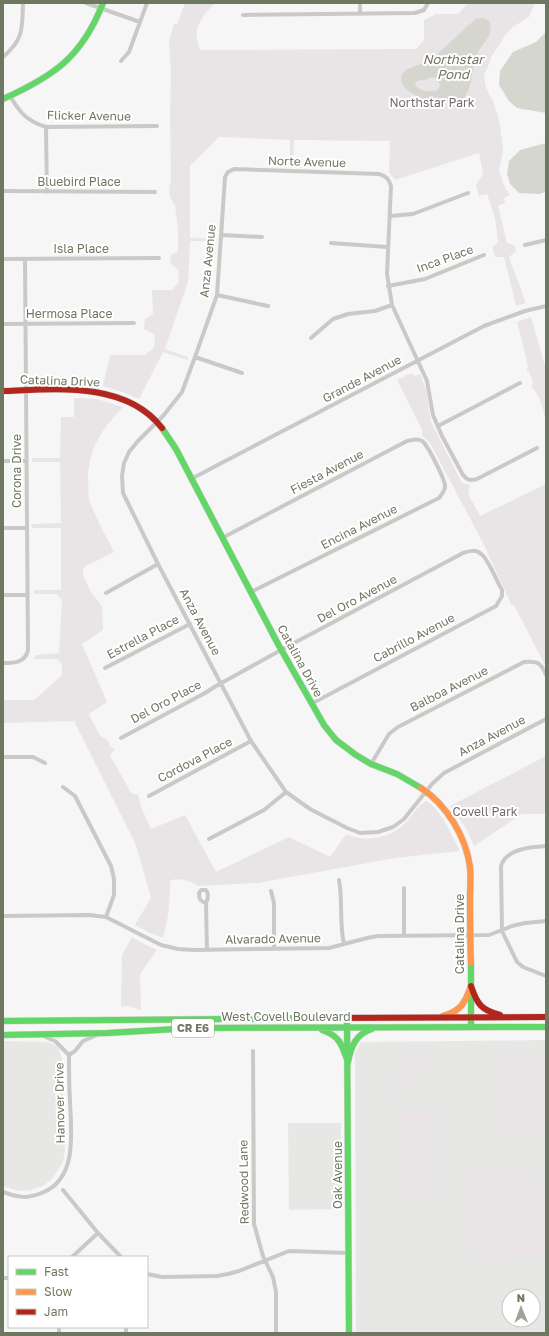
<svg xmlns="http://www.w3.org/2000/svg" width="549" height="1336" font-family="'Golos Text',sans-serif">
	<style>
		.built { fill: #e7e8e6; fill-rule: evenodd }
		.green { fill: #e9e5e7 }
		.water { fill: #d5d7ce; fill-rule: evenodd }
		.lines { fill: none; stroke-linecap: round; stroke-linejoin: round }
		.fast-casing { stroke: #d3d3d2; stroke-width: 7 }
		.slow-casing { stroke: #d3d3d2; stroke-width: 7 }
		.jam-casing { stroke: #d3d3d2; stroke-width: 7 }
		.street { stroke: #c9cac8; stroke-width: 4 }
		.fast { stroke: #63d668; stroke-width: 6 }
		.slow { stroke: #ff974d; stroke-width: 6 }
		.jam { stroke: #b3261e; stroke-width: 6 }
		.labels { text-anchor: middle; stroke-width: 4; stroke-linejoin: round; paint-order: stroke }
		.shield { fill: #fff; stroke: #9aa090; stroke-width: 1 }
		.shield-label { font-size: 11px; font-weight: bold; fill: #6e7861 }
		.park-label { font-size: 12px; fill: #7b686c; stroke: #fff }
		.street-label { font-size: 12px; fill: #6e7861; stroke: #fff }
		.water-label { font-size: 13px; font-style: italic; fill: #727860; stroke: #fff }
	</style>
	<rect width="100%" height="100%" fill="#f7f6f7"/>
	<!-- built -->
	<path class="built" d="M546 1040V1333H356L355 1053 361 1042ZM509 1296H533V1320H509Z
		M3 1041 49 1042 58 1047 62 1058 65 1151 63 1162 53 1178 43 1186 31 1190 18 1191 3 1186Z
		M288 1123H341V1209L289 1210Z"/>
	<!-- green -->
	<path class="green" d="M185 3H215C201 17 190 31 201 50L416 49 424 40V20L436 14H458L468 3H535L529 17 513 27 506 34 492 56 484 76 486 88 493 101 498 116 500 125 503 150 499 171 505 188 510 195 504 198 505 203 498 206 507 243 514 245 516 251 509 257 526 303 516 306 504 257H495L492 247 498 242 495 218 487 194 479 196 476 185 483 174 479 153 395 180 389 172 390 141 294 140 293 166H290V140L219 137 190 166V238L215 239 214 241H190L188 282 165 349 188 357V360L163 352 139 399 120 391 103 386 110 355H144L154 348 155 335 144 329 145 319 153 314 152 290H172L179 282 178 270 170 263 171 255 178 251V230L175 205 170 197 169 188 171 182 170 114 171 73 169 40 174 24H177Z
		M531 317 545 366H546V421C543 410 540 394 531 387L533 382 529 372 526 371 528 366 517 322Z
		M411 373 415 376 419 374 421 376 426 390 431 422 462 483 470 485 468 494 480 516 546 484V667L515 607 511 604 484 545 430 443 422 436V430L397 380Z
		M74 398 97 399 123 407C102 429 88 449 88 480 89 486 88 493 89 499 95 517 105 534 114 552L86 566 83 570V576L91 592 102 606 103 630 82 644 107 702 89 714 100 736 108 740 111 747 115 749 110 755 131 793 138 795 142 809 151 829 185 815 216 872 289 837 330 857 346 834C368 844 394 837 409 819 414 813 419 804 426 801 440 807 453 838 460 851L395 858 258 883 198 886C192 881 177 877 170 881 170 901 169 918 163 938L150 933 135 925 151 898 136 845 74 721 3 723V700H34L62 675V664L57 659H33L36 655 59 653 62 600 56 594H34V590H61V528H32V524L61 523 60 462H32V458H60L61 417H74Z
		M546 756V814H522L474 846 467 830 450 806Z
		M132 937 142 943 157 950 140 974 141 1010 128 1006 121 1007 122 955Z
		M406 1046 417 1051 430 1065 388 1096 386 1094 387 1092 389 1089Z
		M504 1052 546 1056V1132C526 1138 514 1139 493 1138L500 1054Z
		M364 1064 373 1065 367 1083 365 1082 359 1065Z
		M365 1088 373 1106 363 1108 359 1106Z
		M398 1110 437 1111V1197H398Z
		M492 1170C510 1171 536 1173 546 1191V1256L473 1258 468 1253V1179L473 1172H475Z"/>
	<!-- water -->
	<path class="water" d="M483 18 489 21C495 36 483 41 477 54 471 68 474 85 464 98 444 103 436 105 417 96 410 93 400 86 401 78 402 68 418 66 426 62 441 53 457 35 470 24L476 19ZM431 77C437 77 438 80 440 85L438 90C430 92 417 92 415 83L417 81 428 79Z
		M546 32V113L517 108 509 101 499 85 500 71 513 52 536 42Z
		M546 143V192L539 194 519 193 510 184 507 174 509 161 520 150Z"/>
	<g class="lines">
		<!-- fast casing -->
		<g class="fast-casing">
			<path id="fast" d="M3 99C54 76 82 57 103 3
				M162 428 176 449 278 644 324 725 336 740 356 755 371 764 397 774 421 788
				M471 963V1026
				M347 1018 349 1333
				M3 1021 323 1018
				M322 1030C340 1036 342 1045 348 1062
				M3 1035 108 1033 193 1028 546 1027
				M348 1062C351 1046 356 1034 372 1029"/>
		</g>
		<!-- slow casing -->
		<g class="slow-casing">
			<path id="slow" d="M421 788C447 805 466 837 470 867 471 877 470 888 470 898 470 920 470 941 471 963
				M443 1016C461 1011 465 1003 471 986"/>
		</g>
		<!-- jam casing -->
		<g class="jam-casing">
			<path id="jam" d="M3 391C55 389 126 381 162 428
				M471 986C477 1004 481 1010 500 1015
				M323 1018 546 1017"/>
		</g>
		<!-- street -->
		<path class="street" d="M86 3 140 22
			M360 3V14
			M243 15 415 13 424 10 428 3
			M3 57C24 39 22 29 23 3
			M121 61 129 52 147 3
			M10 96C20 113 27 121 46 127L157 126
			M46 127 47 192
			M3 191 155 192
			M390 216 413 214 468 193
			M221 235 262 237
			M331 243 387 247
			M525 245 546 240
			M3 259 159 258
			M388 286 425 279 484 255
			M217 295 268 306
			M3 324 134 323
			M311 338 333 319 348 314 375 311 392 305
			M195 357 242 373
			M438 426 520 383
			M537 448 477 479C470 481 467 480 463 475L442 436 433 415 427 381 392 305 387 274 391 186C389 179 386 176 379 174L234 169 228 172 225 177 217 295 195 357 182 392 163 416 138 441 129 452 124 463 122 476 123 493 158 564 251 741 286 792 310 809 347 828 360 833 378 832 393 827 404 819 432 784 444 773 546 719
			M3 461H26
			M191 479 484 326 525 311 546 306
			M3 528H27
			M222 538 407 441C412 440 418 438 422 441 428 445 445 480 445 486 445 491 442 494 439 498L251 592
			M106 593 158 564
			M3 595H27
			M3 663C14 663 25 663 28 650L25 259
			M105 668 190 624
			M121 738 205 693 216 686 281 650 463 553C469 551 476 549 481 554 488 558 497 582 502 590V596L496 606 311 704
			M3 757H33L45 763
			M371 764 389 734 398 727 524 662C537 661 541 662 546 675
			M63 787 75 796 111 866 114 879V895L106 917
			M149 796 251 741
			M209 839 264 810 286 792
			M546 846C530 847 506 849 501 866L502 931 517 962 523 967 546 976
			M339 880C343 901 339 923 344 944
			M271 891 274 903V949
			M206 903C200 901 199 899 199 893L201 890H206C209 894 208 899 206 903L207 950
			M3 916 89 915 106 917 161 945 178 949 194 950 329 948 367 938 378 936 489 935 512 926 525 923 546 921
			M404 936V888
			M253 1051 254 1224 263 1256 273 1277 276 1292V1333
			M69 1055 75 1051 83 1041 97 1035
			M63 1190 98 1233 121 1257
			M3 1192C20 1198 28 1199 44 1192 78 1177 71 1131 70 1101 69 1086 69 1070 69 1055L55 1041 43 1036
			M72 1257 98 1233
			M147 1274 162 1277 217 1276 228 1274 239 1271 289 1251 349 1253
			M3 1278H9
			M59 1327V1333
			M126 1333V1327"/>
		<!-- fast -->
		<use href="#fast" class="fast"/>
		<!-- slow -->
		<use href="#slow" class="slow"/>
		<!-- jam -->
		<use href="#jam" class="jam"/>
	</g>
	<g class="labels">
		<!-- shield labels -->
		<rect class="shield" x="172" y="1019" width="42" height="18" rx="3"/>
		<g class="shield-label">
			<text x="193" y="1032">CR E6</text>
		</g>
		<!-- park labels -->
		<g class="park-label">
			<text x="432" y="107">Northstar Park</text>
			<text x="485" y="816">Covell Park</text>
		</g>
		<!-- street labels -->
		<g class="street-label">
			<text transform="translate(89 116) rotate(1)" y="4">Flicker Avenue</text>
			<text transform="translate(307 162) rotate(2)" y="4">Norte Avenue</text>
			<text x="79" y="186">Bluebird Place</text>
			<text x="81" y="253">Isla Place</text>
			<text transform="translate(445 259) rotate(-20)" y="4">Inca Place</text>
			<text transform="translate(208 261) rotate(-84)" y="4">Anza Avenue</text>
			<text x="69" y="318">Hermosa Place</text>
			<text transform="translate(362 379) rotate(-28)" y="4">Grande Avenue</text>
			<text transform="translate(60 381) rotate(2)" y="4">Catalina Drive</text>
			<text transform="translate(17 471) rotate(-90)" y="4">Corona Drive</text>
			<text transform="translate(327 472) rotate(-28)" y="4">Fiesta Avenue</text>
			<text transform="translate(359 527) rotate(-27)" y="4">Encina Avenue</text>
			<text transform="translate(357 599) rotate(-28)" y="4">Del Oro Avenue</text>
			<text transform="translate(200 622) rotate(62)" y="4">Anza Avenue</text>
			<text transform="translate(143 637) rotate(-28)" y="4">Estrella Place</text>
			<text transform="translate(414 638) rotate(-28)" y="4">Cabrillo Avenue</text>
			<text transform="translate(300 661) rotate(61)" y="4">Catalina Drive</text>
			<text transform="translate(449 689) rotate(-27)" y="4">Balboa Avenue</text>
			<text transform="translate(166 702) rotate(-28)" y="4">Del Oro Place</text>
			<text transform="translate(492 736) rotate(-28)" y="4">Anza Avenue</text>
			<text transform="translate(195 760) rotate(-28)" y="4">Cordova Place</text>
			<text transform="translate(460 934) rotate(-90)" y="4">Catalina Drive</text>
			<text transform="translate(273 939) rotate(-1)" y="4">Alvarado Avenue</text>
			<text x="286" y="1021">West Covell Boulevard</text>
			<text transform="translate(60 1103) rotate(-91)" y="4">Hanover Drive</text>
			<text transform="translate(338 1175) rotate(-90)" y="4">Oak Avenue</text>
			<text transform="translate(244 1182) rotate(-91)" y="4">Redwood Lane</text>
		</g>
		<!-- water labels -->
		<g class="water-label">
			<text x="453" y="64">Northstar<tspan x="453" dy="15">Pond</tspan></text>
		</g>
	</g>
	<!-- border -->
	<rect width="549" height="1336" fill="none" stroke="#6e7861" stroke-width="8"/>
	<!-- legend -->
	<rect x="8" y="1256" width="140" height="72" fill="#ffffff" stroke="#c5c9c0"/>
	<rect x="16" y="1269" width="20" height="6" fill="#63d668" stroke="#c5c9c0"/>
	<text x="44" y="1276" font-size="12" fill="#6e7861">Fast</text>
	<rect x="16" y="1289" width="20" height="6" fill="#ff974d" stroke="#c5c9c0"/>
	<text x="44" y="1296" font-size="12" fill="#6e7861">Slow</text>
	<rect x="16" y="1309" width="20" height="6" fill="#b3261e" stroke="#c5c9c0"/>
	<text x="44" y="1316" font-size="12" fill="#6e7861">Jam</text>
	<!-- north arrow -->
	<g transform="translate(521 1308) rotate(359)"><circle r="19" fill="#ffffff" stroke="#c5c9c0"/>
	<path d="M0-3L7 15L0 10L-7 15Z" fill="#9ea496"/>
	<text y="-6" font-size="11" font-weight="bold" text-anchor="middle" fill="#6e7861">N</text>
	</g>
</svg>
